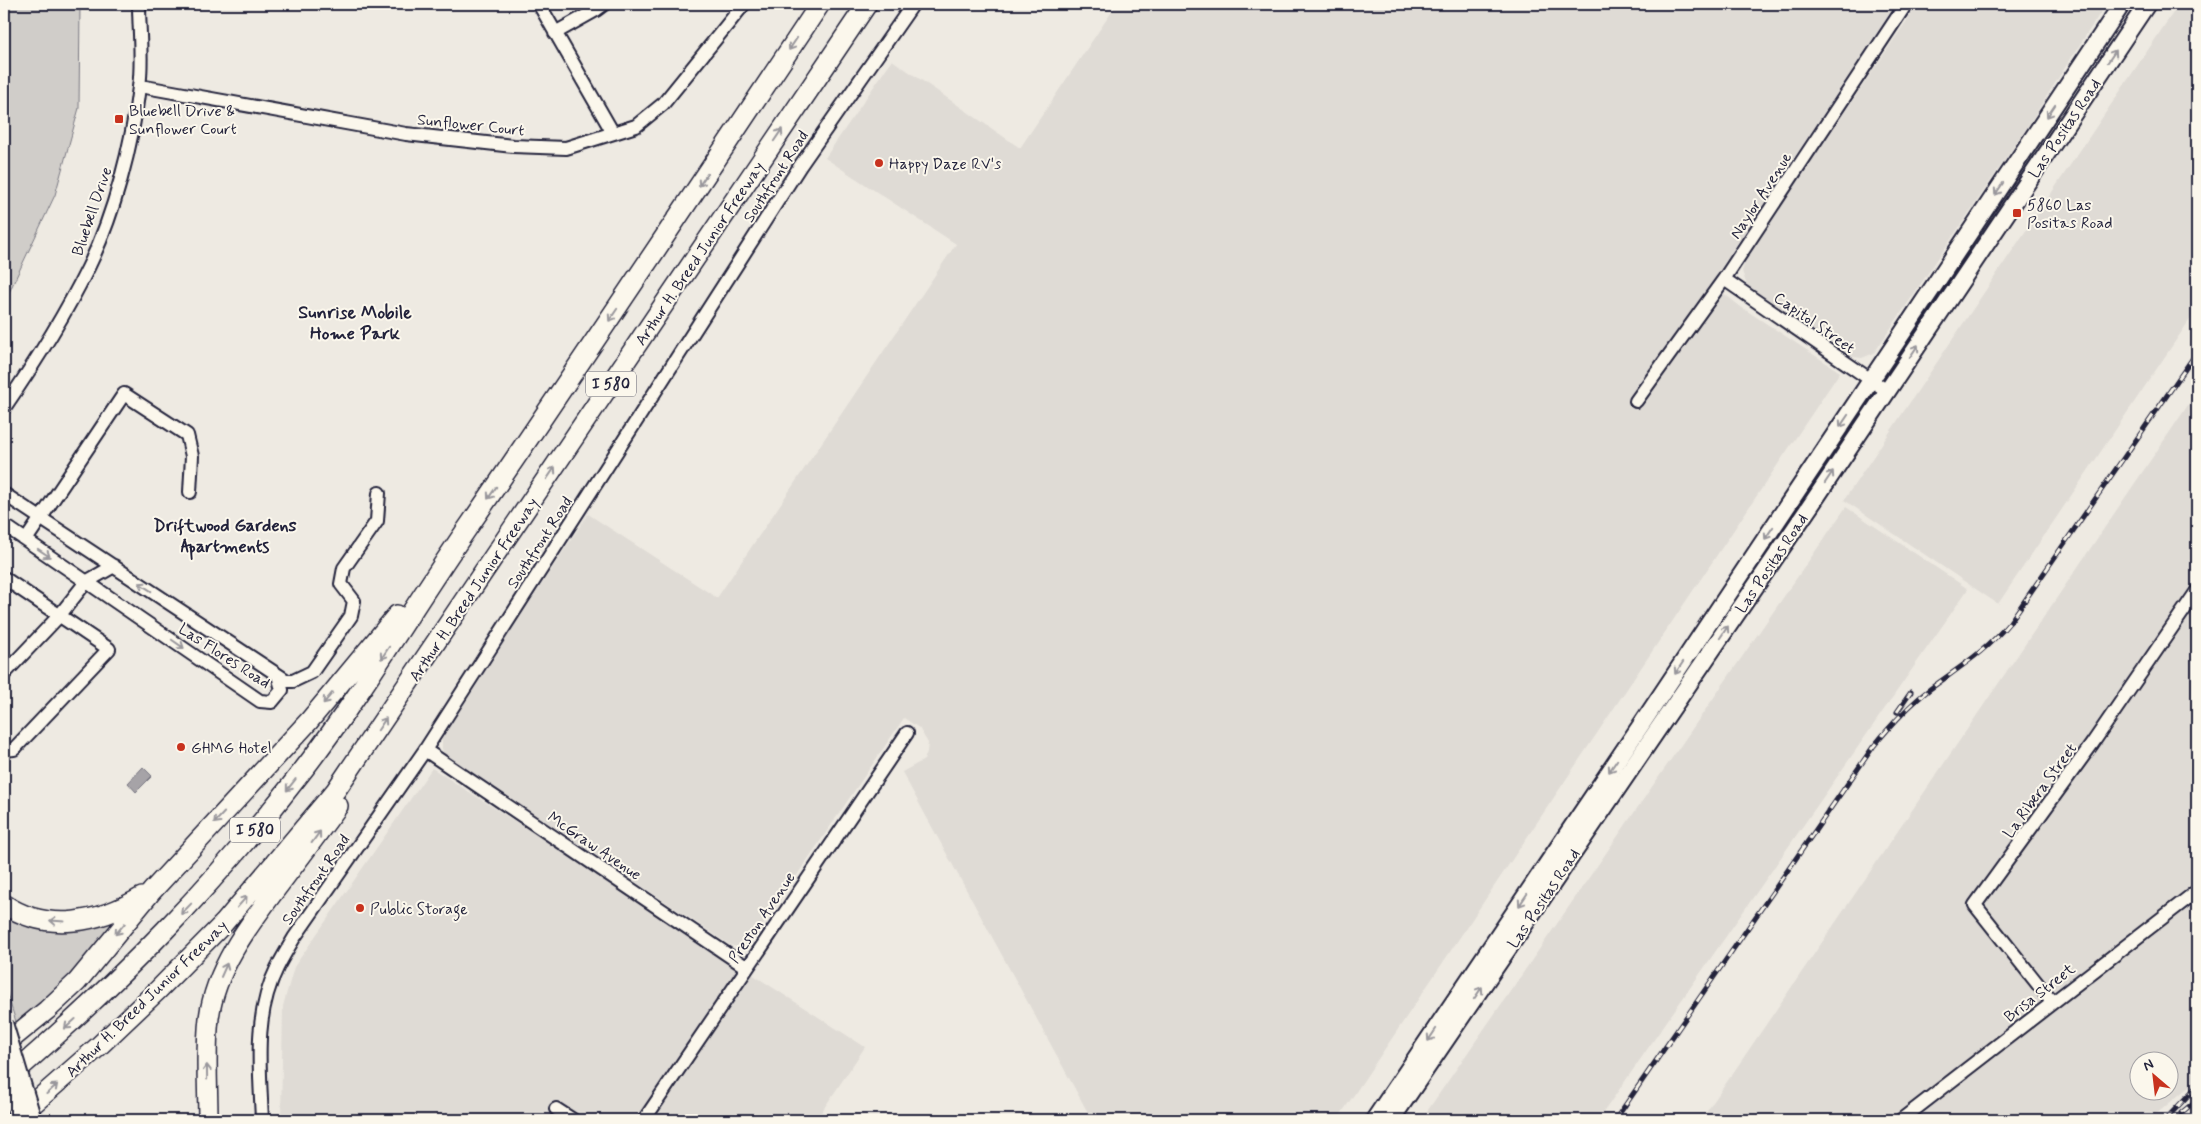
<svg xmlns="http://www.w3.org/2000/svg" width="2201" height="1124" font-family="Mynerve,sans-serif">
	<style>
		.built { fill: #dfdbd5; fill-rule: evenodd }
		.green { fill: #d0cdc9; stroke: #797882 }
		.water { fill: #a6a3a7; stroke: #716f7c }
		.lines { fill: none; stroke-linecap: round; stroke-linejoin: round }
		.minor-casing { stroke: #22223b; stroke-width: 16 }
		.major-casing { stroke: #22223b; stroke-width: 20 }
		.highway-casing { stroke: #22223b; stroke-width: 22 }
		.minor { stroke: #fbf7ec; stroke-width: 12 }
		.major { stroke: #fbf7ec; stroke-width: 16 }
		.highway { stroke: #fbf7ec; stroke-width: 19 }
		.rail-casing { stroke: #22223b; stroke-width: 5 }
		.rail { stroke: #fbf7ec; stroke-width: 3; stroke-dasharray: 9; stroke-linecap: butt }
		.major-bridge-casing { stroke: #22223b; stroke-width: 20; stroke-linecap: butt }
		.major-bridge { stroke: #fbf7ec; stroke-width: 16 }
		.oneway { stroke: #99979c }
		.poi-dot { fill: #c8321e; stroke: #fbf7ec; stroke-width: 2 }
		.labels { text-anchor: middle; stroke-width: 4; stroke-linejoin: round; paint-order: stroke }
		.shield { fill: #fbf7ec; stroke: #636270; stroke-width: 1 }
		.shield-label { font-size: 15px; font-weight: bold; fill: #22223b }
		.poi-label { font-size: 16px; fill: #22223b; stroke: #fbf7ec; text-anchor: start }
		.street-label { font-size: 16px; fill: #22223b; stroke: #fbf7ec }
		.neighbourhood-label { font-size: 18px; font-weight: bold; fill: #22223b; stroke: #fbf7ec }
	</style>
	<rect width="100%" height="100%" fill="#eeeae2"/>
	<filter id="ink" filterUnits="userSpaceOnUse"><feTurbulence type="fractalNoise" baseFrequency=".02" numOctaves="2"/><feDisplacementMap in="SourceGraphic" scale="10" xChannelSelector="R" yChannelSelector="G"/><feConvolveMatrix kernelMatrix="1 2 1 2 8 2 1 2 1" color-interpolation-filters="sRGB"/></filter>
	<g filter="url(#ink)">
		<!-- built -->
		<path class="built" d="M1117 4H1896L1717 274 1715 282 1722 292 1741 307 1840 372 1337 1120H1092L902 772 924 760 927 752 928 743 919 728 904 718 750 944 742 948 730 945 444 754 442 749V739L444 732 588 514 717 598 956 244 825 158 892 60 1020 148Z
			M1918 4H2106L2027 127 1874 353 1862 358 1854 357 1747 286 1742 271 1746 258Z
			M2179 4H2197V309L1998 604 1844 500Z
			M2197 392V1080L2149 1120H1701ZM2138 1062H2168V1092H2138Z
			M1846 507 1968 589 1598 1120H1421Z
			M432 768 865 1047 816 1120H281L283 1006 294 967Z"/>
		<!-- green -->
		<path class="green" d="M4 4H80L79 108 55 195 4 303Z
			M141 901 78 970 18 1028 4 984V916L48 928Z"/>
		<!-- water -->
		<path class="water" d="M143 767 152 776 136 792 128 783Z"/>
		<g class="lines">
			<!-- minor casing -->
			<g class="minor-casing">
				<path id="minor" d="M539 4 613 133
					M555 33 596 10 604 4
					M140 86 406 134 513 146 566 148 636 126 663 104 744 4
					M1724 279 1887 391
					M1636 401 1724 279 1906 4
					M4 408C35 363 64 317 88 268 114 215 132 146 139 87 143 60 139 31 139 4
					M4 494 278 675 282 690 272 702 260 701 4 525
					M26 540 124 394 187 435 192 456 190 492
					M4 578 109 649 14 749 4 750
					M4 674 59 616 86 582 114 566
					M278 675 287 681H293L312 672 351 616 354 601 341 584 344 568 377 521 379 493
					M425 750 746 967
					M2052 1002 1975 905 2092 744 2197 591
					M556 1109 573 1120
					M262 1120C260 1069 253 1016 277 968 282 958 288 948 294 938L425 750 800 166 913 4
					M644 1120 907 733
					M1901 1120 2197 891"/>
			</g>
			<!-- major casing -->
			<g class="major-casing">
				<path id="major" d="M1374 1120 1641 725 2122 4
					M1391 1120 1813 502 2147 4"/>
			</g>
			<!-- highway casing -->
			<g class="highway-casing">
				<path id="highway" d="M4 904C48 934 100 922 142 897
					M4 1045 47 1010 77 982 152 891 309 721 397 615
					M7 1079C119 982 216 884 307 765 366 688 415 603 471 523 589 351 704 178 820 4
					M17 1118 99 1046 158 990 224 923 336 790 867 4
					M208 1120C208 1086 205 1052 209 1018 216 963 256 916 288 873 305 851 321 829 338 806"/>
			</g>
			<!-- minor -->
			<use href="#minor" class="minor"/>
			<!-- major -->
			<use href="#major" class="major"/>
			<!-- highway -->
			<use href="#highway" class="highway"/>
			<!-- rail casing -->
			<g class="rail-casing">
				<path id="rail" d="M1897 712 1911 692
					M2181 1113 2197 1100
					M1615 1120 1873 747C1890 726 1908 706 1930 689 1961 666 1984 653 2010 622L2197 352
					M2165 1120 2197 1086"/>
			</g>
			<!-- rail -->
			<use href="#rail" class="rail"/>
			<!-- major-bridge casing -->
			<g class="major-bridge-casing">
				<path id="major-bridge" d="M4 1023 33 1120
					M4 1072 19 1120"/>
			</g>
			<!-- major-bridge -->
			<use href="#major-bridge" class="major-bridge"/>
		</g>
		<!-- one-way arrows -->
		<defs><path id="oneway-shaft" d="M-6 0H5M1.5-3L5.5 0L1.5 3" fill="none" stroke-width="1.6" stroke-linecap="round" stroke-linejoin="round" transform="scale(1.25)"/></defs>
		<g class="oneway">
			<use href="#oneway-shaft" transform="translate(793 44) rotate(124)"/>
			<use href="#oneway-shaft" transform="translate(2112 56) rotate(-56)"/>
			<use href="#oneway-shaft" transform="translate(2051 111) rotate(124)"/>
			<use href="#oneway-shaft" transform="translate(778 135) rotate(-56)"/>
			<use href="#oneway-shaft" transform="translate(703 180) rotate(124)"/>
			<use href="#oneway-shaft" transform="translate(1999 189) rotate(124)"/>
			<use href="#oneway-shaft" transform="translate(613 315) rotate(124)"/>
			<use href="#oneway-shaft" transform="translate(1914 351) rotate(-56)"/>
			<use href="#oneway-shaft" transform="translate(1844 421) rotate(124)"/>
			<use href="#oneway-shaft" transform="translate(551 473) rotate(-56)"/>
			<use href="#oneway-shaft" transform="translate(1829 477) rotate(-56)"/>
			<use href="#oneway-shaft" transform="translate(492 493) rotate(125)"/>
			<use href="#oneway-shaft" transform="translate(1769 533) rotate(124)"/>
			<use href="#oneway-shaft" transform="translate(44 553) rotate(34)"/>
			<use href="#oneway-shaft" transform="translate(145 587) rotate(-147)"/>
			<use href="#oneway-shaft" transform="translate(1724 632) rotate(-56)"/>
			<use href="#oneway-shaft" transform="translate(178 644) rotate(35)"/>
			<use href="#oneway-shaft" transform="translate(385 653) rotate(123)"/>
			<use href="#oneway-shaft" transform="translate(1679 668) rotate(124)"/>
			<use href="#oneway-shaft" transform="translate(328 698) rotate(130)"/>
			<use href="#oneway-shaft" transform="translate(382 724) rotate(-56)"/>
			<use href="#oneway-shaft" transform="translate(1613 766) rotate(124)"/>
			<use href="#oneway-shaft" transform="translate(291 785) rotate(128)"/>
			<use href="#oneway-shaft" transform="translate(219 818) rotate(133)"/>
			<use href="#oneway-shaft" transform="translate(316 837) rotate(-54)"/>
			<use href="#oneway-shaft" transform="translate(1523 900) rotate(124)"/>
			<use href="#oneway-shaft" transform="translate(242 902) rotate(-49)"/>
			<use href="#oneway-shaft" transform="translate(186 909) rotate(134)"/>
			<use href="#oneway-shaft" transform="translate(57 921) rotate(-176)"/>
			<use href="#oneway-shaft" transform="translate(120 929) rotate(130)"/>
			<use href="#oneway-shaft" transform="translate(224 970) rotate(-66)"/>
			<use href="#oneway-shaft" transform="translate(1478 993) rotate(-56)"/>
			<use href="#oneway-shaft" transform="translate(70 1024) rotate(138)"/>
			<use href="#oneway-shaft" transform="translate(1432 1035) rotate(124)"/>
			<use href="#oneway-shaft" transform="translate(207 1072) rotate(-91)"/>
			<use href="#oneway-shaft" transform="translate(52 1089) rotate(-42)"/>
		</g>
	</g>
	<!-- markers -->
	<g class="poi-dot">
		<rect x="114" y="114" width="10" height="10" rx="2.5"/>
		<circle cx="879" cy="163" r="5"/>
		<rect x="2012" y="208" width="10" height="10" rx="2.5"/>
		<circle cx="181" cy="747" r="5"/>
		<circle cx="360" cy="908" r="5"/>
	</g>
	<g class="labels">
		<!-- shield labels -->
		<g class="shield">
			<rect x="586" y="371.5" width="50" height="25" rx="4"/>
			<rect x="230" y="817.5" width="50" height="25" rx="4"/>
		</g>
		<g class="shield-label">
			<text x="611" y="389">I 580</text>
			<text x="255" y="835">I 580</text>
		</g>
		<!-- poi labels -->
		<g class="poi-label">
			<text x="129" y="116">Bluebell Drive &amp;<tspan x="129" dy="18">Sunflower Court</tspan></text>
			<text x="889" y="169">Happy Daze RV's</text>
			<text x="2027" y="210">5860 Las<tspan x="2027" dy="18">Positas Road</tspan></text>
			<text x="191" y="753">GHMG Hotel</text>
			<text x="370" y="914">Public Storage</text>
		</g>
		<!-- street labels -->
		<g class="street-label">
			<text transform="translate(471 124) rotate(6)" y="6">Sunflower Court</text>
			<text transform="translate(2064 128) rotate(-56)" y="6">Las Positas Road</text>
			<text transform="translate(775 176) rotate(-57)" y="6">Southfront Road</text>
			<text transform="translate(1760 195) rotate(-57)" y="6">Naylor Avenue</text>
			<text transform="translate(91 211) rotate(-71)" y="6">Bluebell Drive</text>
			<text transform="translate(699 253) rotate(-56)" y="6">Arthur H. Breed Junior Freeway</text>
			<text transform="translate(1815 322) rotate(35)" y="6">Capitol Street</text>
			<text transform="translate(539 542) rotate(-57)" y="6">Southfront Road</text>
			<text transform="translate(1771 563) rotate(-56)" y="6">Las Positas Road</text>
			<text transform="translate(473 589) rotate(-56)" y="6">Arthur H. Breed Junior Freeway</text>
			<text transform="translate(225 655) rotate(33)" y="6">Las Flores Road</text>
			<text transform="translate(2039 790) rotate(-54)" y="6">La Ribera Street</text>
			<text transform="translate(595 845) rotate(34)" y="6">McGraw Avenue</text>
			<text transform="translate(315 879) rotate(-55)" y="6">Southfront Road</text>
			<text transform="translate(1543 898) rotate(-56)" y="6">Las Positas Road</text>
			<text transform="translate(761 917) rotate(-56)" y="6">Preston Avenue</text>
			<text transform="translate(2039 992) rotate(-38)" y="6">Brisa Street</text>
			<text transform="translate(146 998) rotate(-44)" y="6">Arthur H. Breed Junior Freeway</text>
		</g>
		<!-- neighbourhood labels -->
		<g class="neighbourhood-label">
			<text x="355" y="318">Sunrise Mobile<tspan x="355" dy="21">Home Park</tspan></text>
			<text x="225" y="531">Driftwood Gardens<tspan x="225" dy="21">Apartments</tspan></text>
		</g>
	</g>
	<!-- margin -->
	<rect width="2201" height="1124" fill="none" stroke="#fbf7ec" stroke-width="20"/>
	<rect x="10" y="10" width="2181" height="1104" fill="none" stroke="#22223b" stroke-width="2" filter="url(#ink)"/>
	<!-- north arrow -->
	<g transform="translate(2154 1076) rotate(332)"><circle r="24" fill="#fbf7ec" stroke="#a4a2a5"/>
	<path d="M0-4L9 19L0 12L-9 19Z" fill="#c8321e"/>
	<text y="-8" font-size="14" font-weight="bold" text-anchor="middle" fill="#22223b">N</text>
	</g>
</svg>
